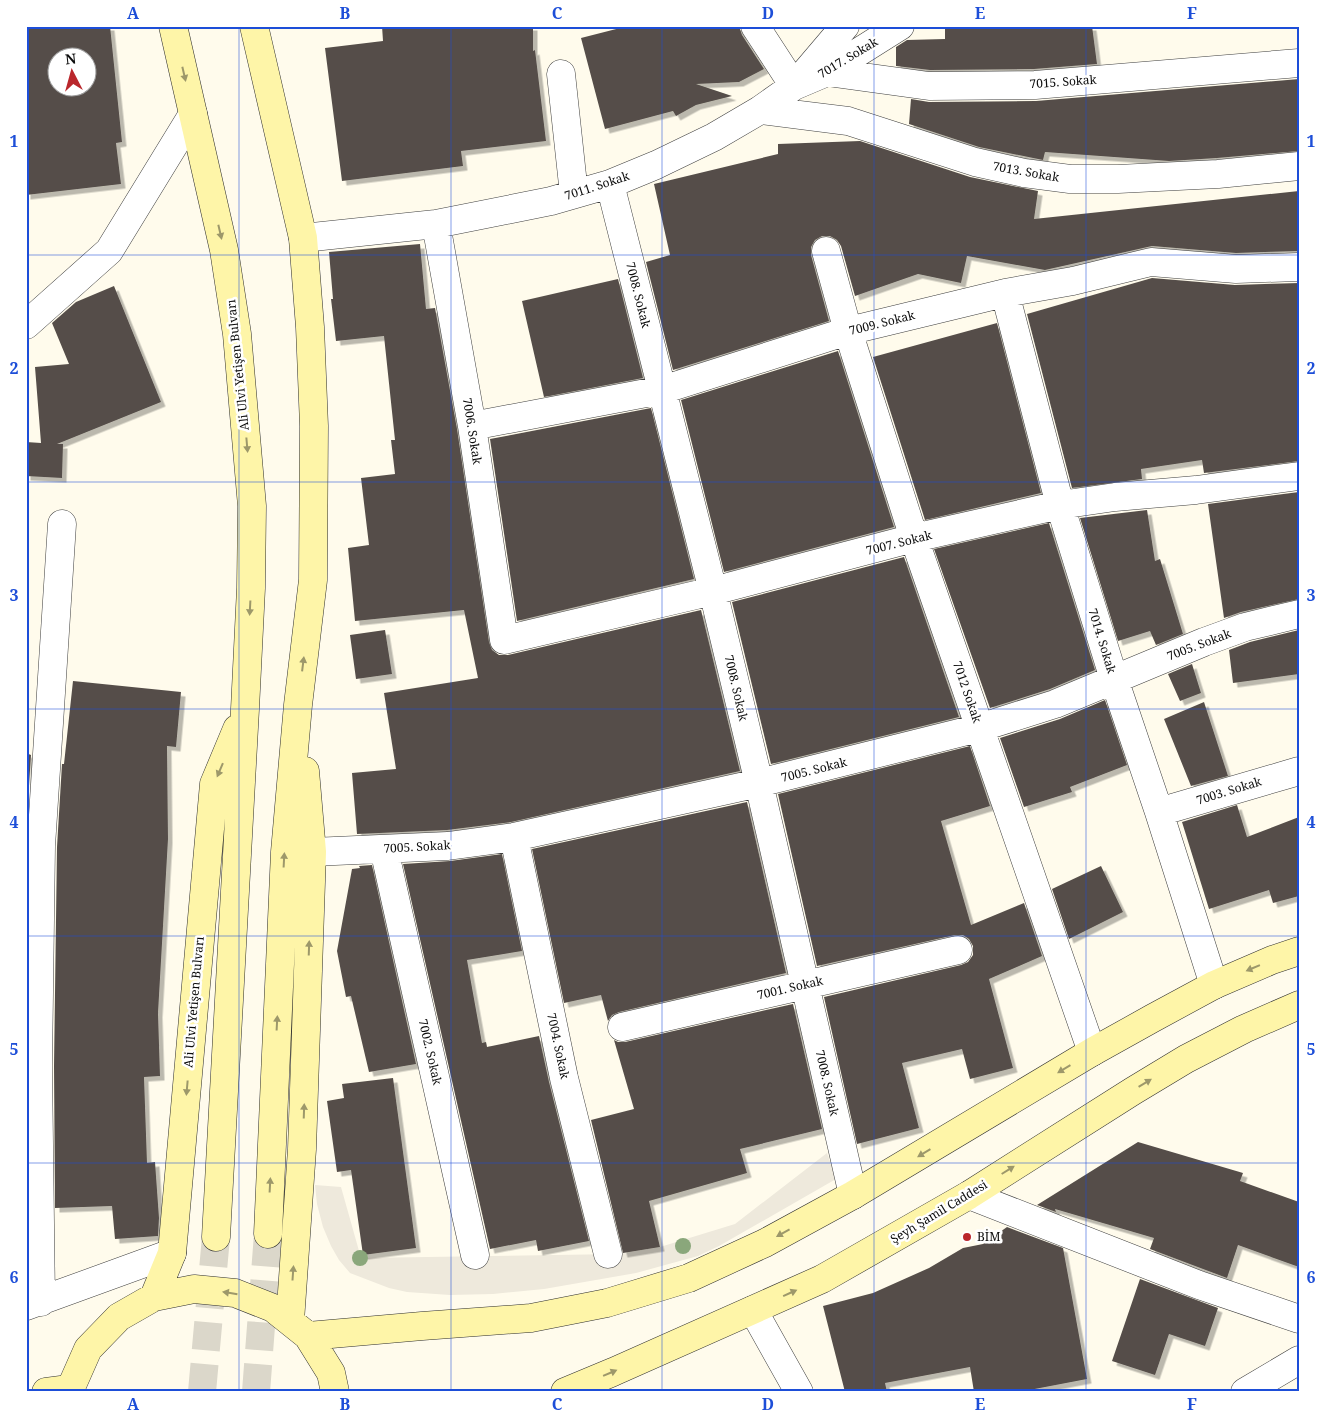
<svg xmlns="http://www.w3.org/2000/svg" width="1325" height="1418" font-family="'Noto Serif',serif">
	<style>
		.plaza { fill: #eee9dc }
		.building { fill: #554e49; fill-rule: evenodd; filter: url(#shadow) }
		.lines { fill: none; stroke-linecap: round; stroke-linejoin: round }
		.secondary-tunnel { stroke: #dbd7ca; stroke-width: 28; stroke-dasharray: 28 14; stroke-linecap: butt }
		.street-casing { stroke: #3f3f3f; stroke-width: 29 }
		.secondary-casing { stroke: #2e2e2e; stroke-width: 29 }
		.street { stroke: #fff; stroke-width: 28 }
		.secondary { stroke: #fef5a8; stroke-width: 28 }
		.tree { fill: #8aa77b }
		.oneway { fill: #9d986a }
		.grid { fill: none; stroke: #1d4ed8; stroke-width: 1; stroke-opacity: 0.55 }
		.poi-dot { fill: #ba272c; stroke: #fff; stroke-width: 2 }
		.labels { text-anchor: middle; stroke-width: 5; stroke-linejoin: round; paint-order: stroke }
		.street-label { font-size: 12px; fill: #0c0c0c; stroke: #fff }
		.poi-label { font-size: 12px; fill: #0c0c0c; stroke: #fff; text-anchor: start }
		.neatline { fill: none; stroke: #1d4ed8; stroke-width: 2 }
		.grid-label { font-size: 16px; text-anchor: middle; font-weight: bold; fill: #1d4ed8 }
	</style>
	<defs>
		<filter id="shadow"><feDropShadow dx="4.5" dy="4.5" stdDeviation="0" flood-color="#0004"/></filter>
	</defs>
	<rect width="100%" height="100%" fill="#fffbec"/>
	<!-- plaza -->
	<path class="plaza" d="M827 1153 836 1179 719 1246 698 1256 636 1273 544 1289 493 1294 450 1295 407 1292 389 1288 350 1273 339 1260 331 1246 323 1227 317 1204 315 1185 341 1187 361 1258 618 1254 660 1247 735 1224Z"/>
	<!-- building -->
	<path class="building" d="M26 26H110L122 142 116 143 121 184 26 195ZM58 58H88V88H58Z
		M382 26H533V51L535 50 546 141 461 151 463 166 342 181 325 48 383 41Z
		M628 26H739L742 35 764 69 739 82 696 84 732 96 696 105 676 116 673 111 605 129 581 38Z
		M945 26H1092L1097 64 1034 69 930 70 896 66V47L907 40 945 39Z
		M1299 79V151L1217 158 1169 161 1045 152 1043 160 979 147 909 124 911 99 929 102 1036 101Z
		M860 141 970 177 1038 191 1034 219 1299 191V251L1236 253 1152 246 1045 270 967 256 961 283 918 274 855 296 841 246 837 240 830 236H822L815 240 811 247V255L829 321 673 370 646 262 670 255 654 184 778 154V144Z
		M420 244 426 309 435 308 457 429 489 642 492 650 499 655H508L701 610 740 771 511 822 447 830 357 834 352 773 396 769 384 693 478 678 464 610 355 621 348 548 369 545 361 478 395 474 391 440H395L384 336 336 341 331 299H333L329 252Z
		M1152 278 1235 285 1299 283V461L1204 473 1202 460 1141 469 1142 479 1072 488 1027 314Z
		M618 279 643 378 544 397 522 301Z
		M114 286 161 402 57 444H63L62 478 26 476V442L41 443 35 367 69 364 52 323 76 302Z
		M997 323 1041 493 925 520 873 357Z
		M838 351 894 527 724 572 681 400Z
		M651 408 694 579 517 621 490 439Z
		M1299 492V599L1241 612 1224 618 1208 504Z
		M1147 510 1155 561 1160 559 1183 634 1156 645 1150 631 1118 641 1080 518Z
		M1049 523 1095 670 1050 689 990 708 934 549Z
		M904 557 959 717 771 764 732 602Z
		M385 630 392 674 356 679 350 635Z
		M1299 630V674L1233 683 1229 650 1250 642Z
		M1192 664 1201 693 1180 701 1168 674Z
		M73 681 181 692 176 747 167 746 168 839 158 1013 160 1076 144 1077 147 1163 155 1162 159 1218 158 1236 115 1239 112 1206 55 1208 54 1066 57 847 62 764H64Z
		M1105 700 1127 765 1070 787 1072 792 1024 807 1000 738 1060 719Z
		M1204 702 1228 776 1191 786 1164 719Z
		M970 746 990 806 941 821 971 925 1024 903 1042 956 989 979 1013 1068 970 1079 962 1049 902 1063 919 1128 857 1144 824 997 961 965 968 962 973 955V946L969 939 963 935H955L817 966 778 794Z
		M26 753 31 755 26 832Z
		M747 802 786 973 619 1012 612 1015 608 1021 601 995 564 1003 532 849Z
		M1237 805 1247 837 1299 817V896L1273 903 1269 890 1209 909 1182 822Z
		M502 854 522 951 467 960 482 1043 486 1042 487 1047 539 1036 549 1082 589 1241 538 1251 536 1240 490 1249 403 864 450 861Z
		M372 865 416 1064 369 1072 351 996 346 997 337 951 352 869 360 868 359 866Z
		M1101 866 1123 912 1069 939 1052 889Z
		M793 1004 822 1129 740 1149 747 1173 649 1201 660 1247 623 1253 591 1120 634 1109 614 1040 618 1042H625Z
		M393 1078 416 1248 363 1255 351 1170 337 1172 327 1101 344 1098 342 1084Z
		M1138 1142 1243 1173 1240 1181 1299 1202V1267L1238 1245 1227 1278 1150 1249 1154 1238 1055 1209 1056 1212 1037 1205Z
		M1007 1227 1063 1248 1087 1379 1019 1392H974L970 1367 885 1383 887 1392H845L823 1306 873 1293 929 1268 963 1248 983 1244Z
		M1140 1279 1218 1308 1205 1346 1169 1334 1155 1375 1112 1361Z"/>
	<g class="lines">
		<!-- secondary-tunnel -->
		<path class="secondary-tunnel" d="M202 1392 216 1237
			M256 1392 268 1234"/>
		<!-- street casing -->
		<g class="street-casing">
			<path id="street" d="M755 26 794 86 827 72 900 26
				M827 72 929 86 1035 85 1299 63
				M561 74 574 194
				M760 110 848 121 975 162 1024 173 1070 179H1118L1218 174 1299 166
				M610 184 713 591 759 783 853 1195
				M436 224 472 426 504 640 713 591 914 538 1060 505 1115 497 1196 490 1299 476
				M303 238 436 224 551 201 610 184 656 165 714 137 760 110 794 86 845 26
				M826 251 848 331 914 538 1092 1052
				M1005 293 1060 505 1114 679 1159 812 1214 985
				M26 325 109 251 193 114
				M472 426 662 390 848 331 1005 293 1073 281 1151 262 1236 269 1299 267
				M1159 812 1299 771
				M514 837 564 1078 608 1254
				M384 849 475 1255
				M312 852 448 846 514 837 759 783 979 728 1055 704 1204 642 1245 627 1299 614
				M622 1027 958 950
				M969 1195 1199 1285 1299 1319
				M41 1302 38 1066 41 846 62 524
				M26 1306 172 1253
				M753 1310 799 1392
				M1245 1392 1299 1360"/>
		</g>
		<!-- secondary casing -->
		<g class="secondary-casing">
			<path id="secondary" d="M173 26 224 250 237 334 252 506 251 588 245 709 216 1237
				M254 26 303 238 310 327 314 426 313 580 298 705 285 852 268 1234
				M154 1297 172 1253 214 784 237 729
				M290 1321 302 1149 312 852 305 771
				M308 1336 422 1326 531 1318 607 1303 689 1278 765 1243 853 1195 1092 1052 1153 1018 1214 985 1272 960 1299 951
				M46 1392 69 1389
				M69 1392 88 1349 119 1317 154 1297 194 1289 235 1293 273 1308 308 1336 331 1373 335 1392
				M565 1392 613 1372 822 1279 969 1195 1133 1091 1186 1059 1244 1029 1299 1005"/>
		</g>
		<!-- street -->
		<use href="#street" class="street"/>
		<!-- secondary -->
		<use href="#secondary" class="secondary"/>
	</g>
	<!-- trees -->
	<g class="tree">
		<circle cx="683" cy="1246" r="8"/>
		<circle cx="360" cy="1258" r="8"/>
	</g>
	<!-- one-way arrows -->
	<defs><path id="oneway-solid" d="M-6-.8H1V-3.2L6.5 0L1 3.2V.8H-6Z" transform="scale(1.25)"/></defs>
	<g class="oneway">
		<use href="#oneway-solid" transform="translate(184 74) rotate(77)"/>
		<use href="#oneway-solid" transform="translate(220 232) rotate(77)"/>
		<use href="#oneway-solid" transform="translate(247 445) rotate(85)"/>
		<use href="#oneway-solid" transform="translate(250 608) rotate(93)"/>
		<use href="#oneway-solid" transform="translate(303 664) rotate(-83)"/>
		<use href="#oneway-solid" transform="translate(220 770) rotate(113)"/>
		<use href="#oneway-solid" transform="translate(284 860) rotate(-87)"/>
		<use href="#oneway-solid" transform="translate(309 948) rotate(-88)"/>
		<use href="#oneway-solid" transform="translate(1253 968) rotate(157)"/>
		<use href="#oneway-solid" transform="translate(277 1023) rotate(-87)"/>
		<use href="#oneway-solid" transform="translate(1064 1069) rotate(149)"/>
		<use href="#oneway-solid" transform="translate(1145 1083) rotate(-31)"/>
		<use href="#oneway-solid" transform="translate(187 1088) rotate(95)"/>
		<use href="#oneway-solid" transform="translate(304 1111) rotate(-88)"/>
		<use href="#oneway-solid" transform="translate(924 1153) rotate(149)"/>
		<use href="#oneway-solid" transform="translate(1008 1170) rotate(-32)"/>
		<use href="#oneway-solid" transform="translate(270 1185) rotate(-87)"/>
		<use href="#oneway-solid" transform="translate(783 1233) rotate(151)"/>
		<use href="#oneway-solid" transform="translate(293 1273) rotate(-86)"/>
		<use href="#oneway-solid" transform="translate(230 1293) rotate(-171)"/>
		<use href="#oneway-solid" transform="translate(790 1293) rotate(-24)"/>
		<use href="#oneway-solid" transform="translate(610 1373) rotate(-23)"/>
	</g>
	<!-- grid -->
	<path class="grid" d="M239 26V1392M451 26V1392M662 26V1392M874 26V1392M1086 26V1392M26 255H1299M26 482H1299M26 709H1299M26 936H1299M26 1163H1299"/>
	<!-- markers -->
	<circle class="poi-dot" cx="967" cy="1237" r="5"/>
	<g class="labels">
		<!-- street labels -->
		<g class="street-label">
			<text transform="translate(848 58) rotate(-31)" y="4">7017. Sokak</text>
			<text transform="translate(1063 82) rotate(-4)" y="4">7015. Sokak</text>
			<text transform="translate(1026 172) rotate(10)" y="4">7013. Sokak</text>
			<text transform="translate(597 186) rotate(-18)" y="4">7011. Sokak</text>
			<text transform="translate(638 295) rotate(76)" y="4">7008. Sokak</text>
			<text transform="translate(882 323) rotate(-14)" y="4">7009. Sokak</text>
			<text transform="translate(238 365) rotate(-96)" y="4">Ali Ulvi Yetişen Bulvarı</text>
			<text transform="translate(472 431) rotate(81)" y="4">7006. Sokak</text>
			<text transform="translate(899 543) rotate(-14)" y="4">7007. Sokak</text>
			<text transform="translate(1102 641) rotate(73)" y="4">7014. Sokak</text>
			<text transform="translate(1199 645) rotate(-21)" y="4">7005. Sokak</text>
			<text transform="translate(736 688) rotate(77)" y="4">7008. Sokak</text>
			<text transform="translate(967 692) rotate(71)" y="4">7012 Sokak</text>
			<text transform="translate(814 770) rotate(-14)" y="4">7005. Sokak</text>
			<text transform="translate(1229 791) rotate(-17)" y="4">7003. Sokak</text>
			<text transform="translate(417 847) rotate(-3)" y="4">7005. Sokak</text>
			<text transform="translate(790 988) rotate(-13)" y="4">7001. Sokak</text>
			<text transform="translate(194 1002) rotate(-85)" y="4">Ali Ulvi Yetişen Bulvarı</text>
			<text transform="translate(558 1046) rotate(78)" y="4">7004. Sokak</text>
			<text transform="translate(430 1052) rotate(77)" y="4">7002. Sokak</text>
			<text transform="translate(827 1083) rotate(77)" y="4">7008. Sokak</text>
			<text transform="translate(939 1212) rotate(-31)" y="4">Şeyh Şamil Caddesi</text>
		</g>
		<!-- poi labels -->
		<g class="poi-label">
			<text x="977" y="1241">BİM</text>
		</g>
	</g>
	<!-- border -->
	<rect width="1325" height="1418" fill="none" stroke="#ffffff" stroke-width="55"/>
	<!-- north arrow -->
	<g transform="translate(72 72) rotate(354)"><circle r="24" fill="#ffffff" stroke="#9e9e9e"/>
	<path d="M0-4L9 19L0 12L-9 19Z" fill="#ba272c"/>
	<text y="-8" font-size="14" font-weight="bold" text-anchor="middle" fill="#0c0c0c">N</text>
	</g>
	<rect x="28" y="28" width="1270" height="1362" class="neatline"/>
	<g class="grid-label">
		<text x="133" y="19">A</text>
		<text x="345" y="19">B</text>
		<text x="557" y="19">C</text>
		<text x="768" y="19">D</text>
		<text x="980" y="19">E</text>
		<text x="1192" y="19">F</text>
		<text x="14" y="147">1</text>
		<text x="1311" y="147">1</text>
		<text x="14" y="374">2</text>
		<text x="1311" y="374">2</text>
		<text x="14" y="601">3</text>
		<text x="1311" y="601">3</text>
		<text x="14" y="828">4</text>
		<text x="1311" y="828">4</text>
		<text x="14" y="1055">5</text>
		<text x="1311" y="1055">5</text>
		<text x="14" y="1283">6</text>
		<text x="1311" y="1283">6</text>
		<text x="133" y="1410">A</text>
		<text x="345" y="1410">B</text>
		<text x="557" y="1410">C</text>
		<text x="768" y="1410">D</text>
		<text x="980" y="1410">E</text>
		<text x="1192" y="1410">F</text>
	</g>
</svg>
